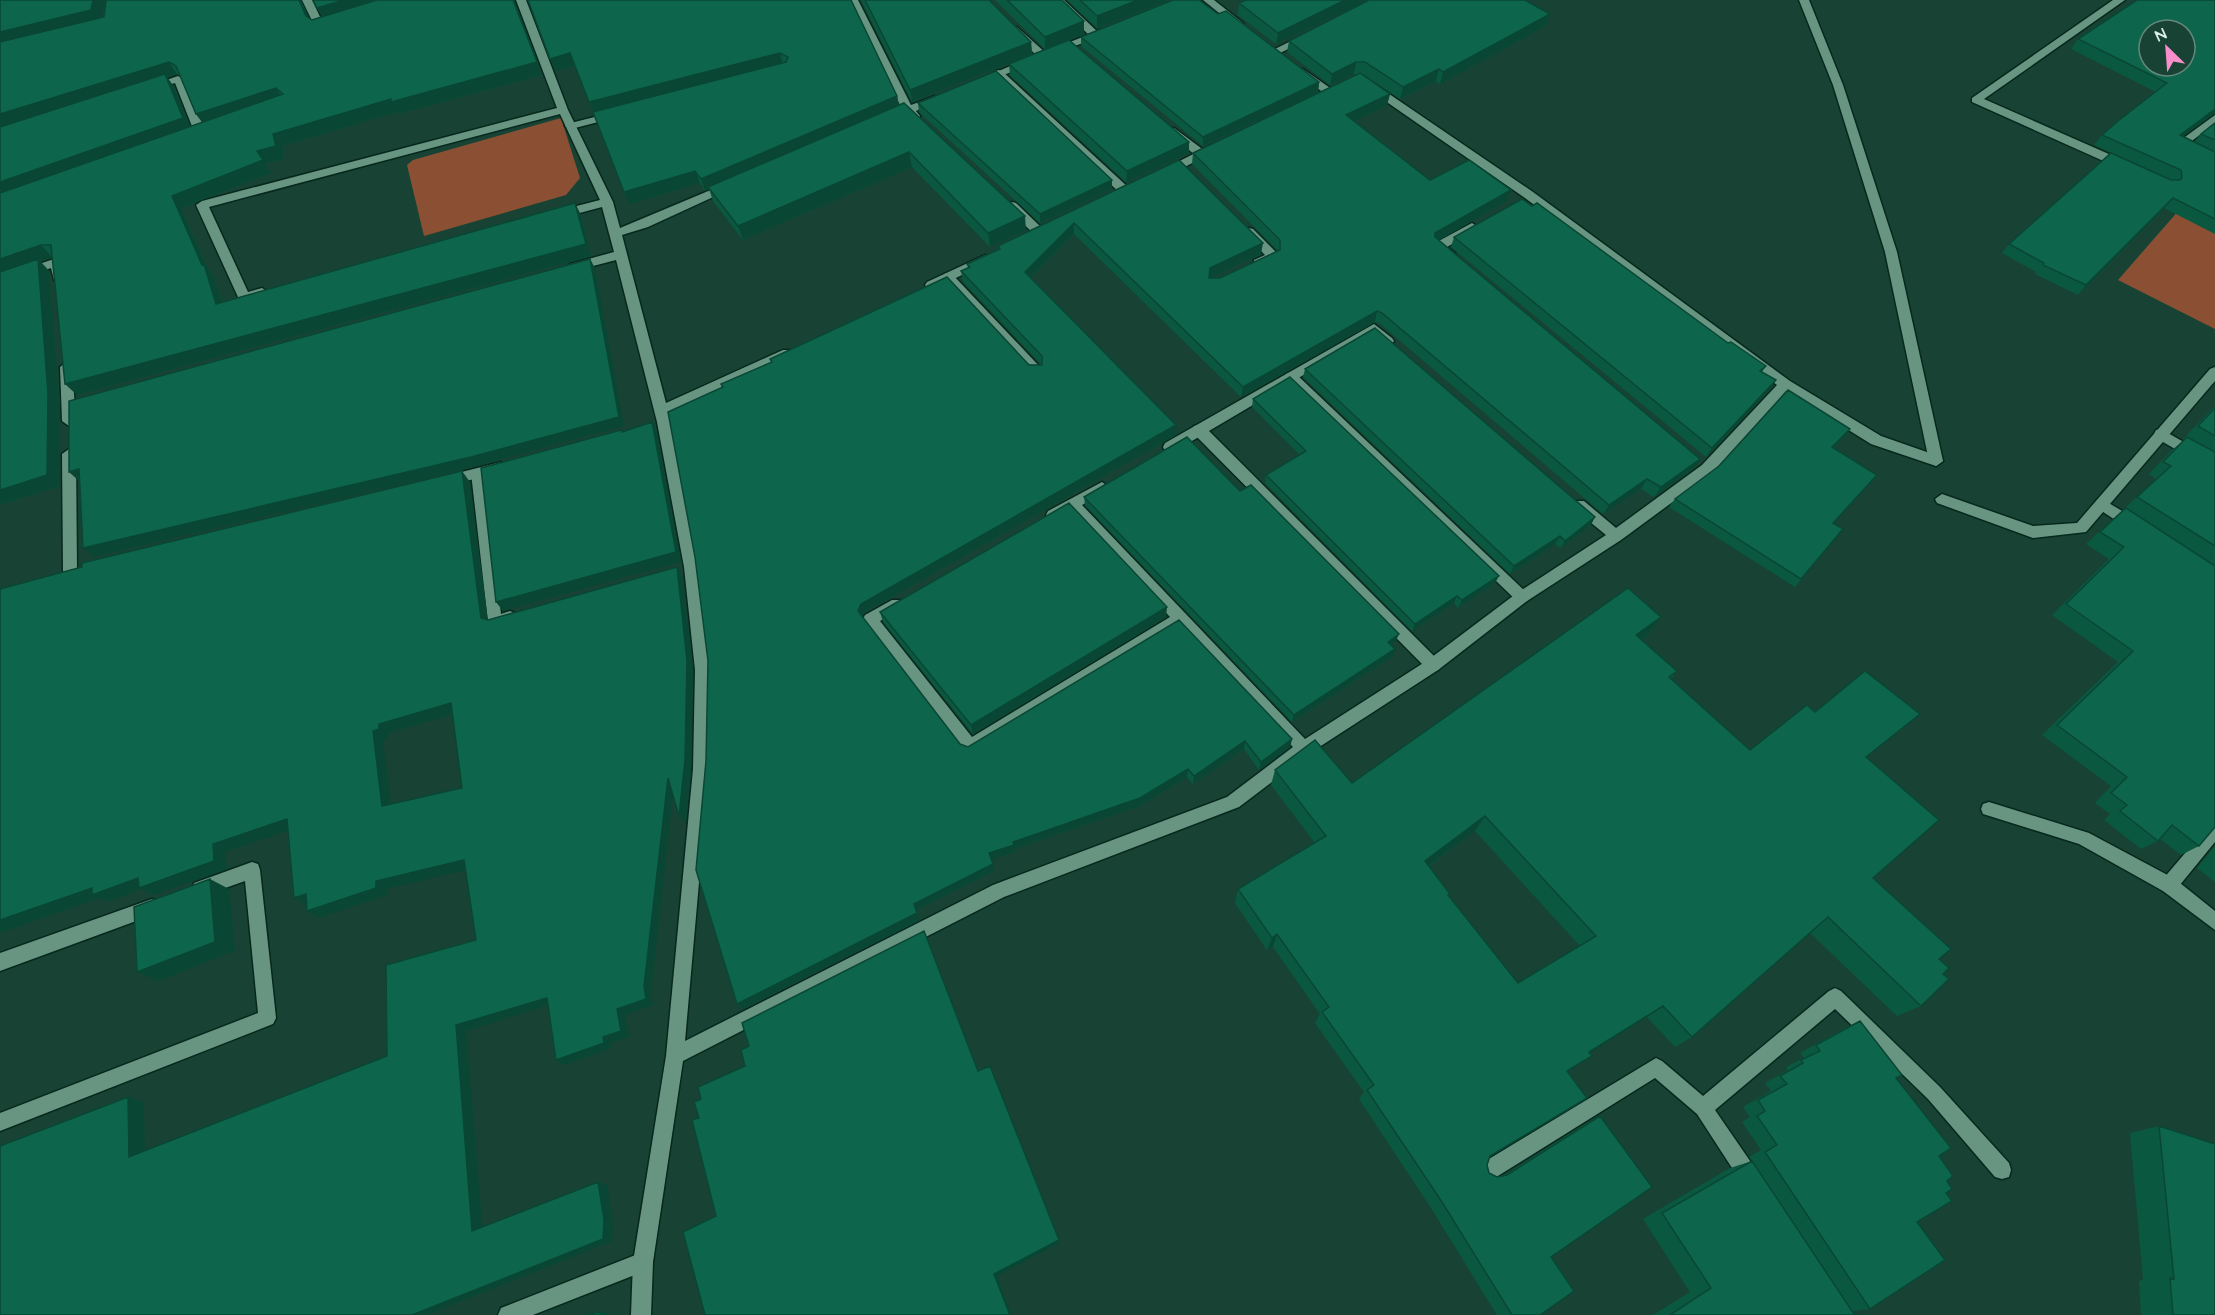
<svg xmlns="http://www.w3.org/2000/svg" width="2215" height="1315" font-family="Quicksand,sans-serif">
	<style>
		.green { fill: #8b5033 }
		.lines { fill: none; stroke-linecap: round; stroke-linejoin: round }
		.service-casing { stroke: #06281d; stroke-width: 3 }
		.minor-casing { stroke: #06281d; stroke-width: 3 }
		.tertiary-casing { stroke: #06281d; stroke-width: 3 }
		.service { fill: #689482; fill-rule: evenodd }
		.minor { fill: #689482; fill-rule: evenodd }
		.tertiary { fill: #689482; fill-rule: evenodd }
		.wall { fill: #0b5840; fill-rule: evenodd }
		.shaded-wall { fill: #094734 }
		.building { fill: #0d664b; stroke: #094734; stroke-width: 1.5; fill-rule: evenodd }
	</style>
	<rect width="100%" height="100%" fill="#184334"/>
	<!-- green -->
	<path class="green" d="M561 118 580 178 566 195 424 236 407 165 413 160Z
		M2187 201 2215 214V329L2118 280Z"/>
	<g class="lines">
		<!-- service casing -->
		<g class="service-casing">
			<path id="service" d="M1053 0H1064L1099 33V37H1091Z
				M2113 0H2125L1984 99 2127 162V168H2119L1972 102V98Z
				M1017 27 1047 54V58H1039L1013 32 1012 30Z
				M998 70 1002 71 1129 188V194H1121L994 75 993 73Z
				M614 112 619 115 618 117 571 129 565 126 567 124Z
				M2215 115V123L2188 144 2215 157V166L2174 145Z
				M1174 128 1205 151V157H1197L1170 133V129Z
				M1472 223 1478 227 1476 230 1447 247 1455 253V259H1447L1435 249V243Z
				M1249 228 1253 229 1277 253V259L1262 266H1254V260L1265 255 1243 232Z
				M948 273 952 274 1041 368 1042 371 1041 374H1031L944 280V274Z
				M1291 372 1296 374 1527 593 1529 597 1527 601H1517L1286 380 1285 377 1286 374Z
				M1199 425 1204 426 1438 660 1441 665 1438 670 1433 671 1428 670 1194 434 1192 430 1194 426Z
				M2161 429 2215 460V472L2156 438 2154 434 2156 430Z
				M478 468 485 473 501 614 510 611 515 613 517 617 515 621 495 628 490 626 488 622 471 473Z
				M2102 499 2139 521 2141 525 2139 529H2129L2097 508 2095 504 2097 500Z
				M2215 822V842L2175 891 2169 893 2163 891 2161 885 2163 879 2209 825Z
				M643 1252 650 1255 653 1262 650 1269 533 1315H498L501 1308Z"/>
		</g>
		<!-- minor casing -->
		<g class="minor-casing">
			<path id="minor" d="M302 0H312L323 23 333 22V26L316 29Z
				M516 0H526L568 110 613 202 620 228 725 184H733L735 187 648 227 622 235 666 403 783 350H791L793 353 791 356 688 405 668 412 698 567 711 670 709 769 685 1041 993 885 1227 797 1293 747 1179 626 970 753 964 751 865 623 863 619 865 615 892 600H902L904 604 902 608 880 621 972 737 1170 617 1071 512 1053 521 1046 515 1048 511 1102 482 1109 487 1107 491 1082 505 1305 739 1428 660 1517 593 1606 535 1574 509 1572 505 1574 501H1584L1616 528 1702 465 1777 385 1525 198 1368 89V85H1376L1533 192 1790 381 1881 436 1941 457 1943 461 1936 466 1871 444 1786 391 1712 473 1621 540 1527 601 1438 670 1310 753 1239 807 1004 897 683 1061 653 1262 651 1315H631L633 1262 666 1056 693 769 695 670 684 567 657 422 616 260 574 271 568 267 570 264 614 252 602 207 561 218 555 214 557 211 600 200 560 114 209 207 248 292 262 288 268 292 266 295 244 301 238 297 196 205 202 201 557 108Z
				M848 0H858L911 105 935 96 940 99 916 111 920 116 919 118H911L907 115 891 120 886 117 902 109Z
				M1203 0H1214L1243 23 1234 25Z
				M1100 30 1104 31V35L1059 52 1050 50Z
				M1305 34 1310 37 1309 39 1280 53 1271 51Z
				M1027 59 1031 60V64L984 83 980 84 975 81Z
				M1303 69 1333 90V94H1325L1299 74V70Z
				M178 76 183 79 207 134 205 136 201 138 195 134 175 83 151 90 146 87Z
				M1211 145 1217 149 1215 152 1170 174H1162L1160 171Z
				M1012 202 1016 203 1043 229V235H1035L1008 209 1006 206Z
				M985 255 991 259 989 262 935 288H927L925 285 927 282Z
				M57 258 63 262 62 280H54L51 268 0 286V277Z
				M1374 324 1392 338 1394 341 1392 344H1384L1373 334 1175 451H1165L1163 447 1165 443Z
				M66 362 72 367 76 421 69 426 62 421 60 367Z
				M2215 367V381L2086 532 2033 538 1937 503 1935 499 1942 494 2033 526 2077 523 2210 369Z
				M69 449 76 454 77 571 75 575H65L63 571 62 454Z
				M501 462 508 467 506 471 446 486 439 481 446 476Z
				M1989 802 2089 833 2175 879 2215 911V930L2163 891 2079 844 1983 814 1981 809 1983 804Z
				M252 862 258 864 260 870 276 1018 273 1024 0 1131V1113L258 1013 245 881 200 897 194 895 192 889 194 883Z
				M152 899 158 901 160 907 158 913 0 971V953Z
				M1835 988 1841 991 1940 1087 2009 1163 2011 1170 2009 1177 2002 1179 1995 1177 1928 1099 1835 1009 1715 1110 1759 1174 1761 1181 1759 1188 1752 1190 1745 1188 1697 1114 1655 1078 1493 1179 1486 1181 1479 1179 1477 1172 1479 1165 1656 1058 1662 1061 1703 1096 1829 991Z"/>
		</g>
		<!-- tertiary casing -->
		<g class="tertiary-casing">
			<path id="tertiary" d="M1799 0H1809L1843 85 1897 252 1943 461 1936 466 1929 461 1885 252 1833 85Z"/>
		</g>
		<!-- service -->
		<use href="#service" class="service"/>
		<!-- minor -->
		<use href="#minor" class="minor"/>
		<!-- tertiary -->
		<use href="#tertiary" class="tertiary"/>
	</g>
	<!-- wall -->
	<path class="wall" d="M0 0 101 18 104 17 106 0H301L309 18 312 20 322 16 313 0H514V1L542 75 398 114 397 112 282 146 284 159 265 163 271 173 181 208 208 269 214 276 222 302 581 215 591 256 77 395 53 257 40 261 49 271 60 405V486L0 505ZM177 74 180 76 196 114 202 122 190 126 174 87 167 77Z
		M851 0 897 96 899 105 1026 230 990 247 912 167 743 240 713 201 709 189 705 191 700 183 629 204 575 66 556 71 550 59Z
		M861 0H989L1031 42 1032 54 1045 49 995 0H1062L1084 34 1069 40 1189 142V153L1126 182 1010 75 1009 64 1025 57 912 102Z
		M1067 0H1169L1097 28Z
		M1367 0 1276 44 1238 15 1239 3Z
		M2215 0V113L2183 136 2194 142 2201 134 2215 123V234L2164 208 2078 295 2035 274 2036 272 2002 253 2009 244 2172 180 2094 145 2102 135 2156 92 2071 49 2078 39Z
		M1218 14 1319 82 1318 92 1203 146 1081 46V37Z
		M1550 14 1546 26 1440 84 1436 81 1400 99 1363 74H1361L1390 94 1387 105 1354 121 1430 180 1511 190 1507 201 1439 240 1693 469 1654 497 1641 489 1603 514 1379 323 1375 322 1241 397 1074 234 1030 278 1176 435 864 613 862 617 960 744 968 747 1292 739 1290 747 1259 770 1244 749 1193 784 1187 777 1140 806 1014 849 1015 852 991 859 994 871 916 910 920 920 743 1009 737 1004 706 761 722 388 721 384 771 362 770 359 1042 365 963 282 961 271 968 268 967 264 999 249 998 246 1179 160 1261 254 1211 278H1220L1278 251 1192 164 1193 153 1359 74H1354L1330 85 1287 52 1289 41Z
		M918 103 1112 180V189L1040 223 919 112Z
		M1454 237 1728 343 1766 366 1762 372 1769 390 1706 457 1451 247Z
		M1305 369 1591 525 1561 548 1555 544 1510 574 1303 377Z
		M1253 399 1495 583 1458 608 1454 603 1412 631 1265 483 1266 475 1300 455 1252 407Z
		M2215 406V827L2199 846 2181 855 2160 839 2158 841 2141 849 2104 820 2110 814 2095 803 2111 786 2042 735 2118 662 2052 615 2109 559 2086 544 2156 479 2149 474 2172 450 2184 440 2183 439Z
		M1850 429 1844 437 1833 448 1834 523 1843 529 1795 587 1669 507 1675 499Z
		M1240 491 1396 641 1391 645 1393 656 1292 722 1085 505 1084 497Z
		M880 612 1166 617 973 734 883 622Z
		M1661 617 1647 636 1642 640 1677 671 1671 679 1750 750 1867 757 1873 878 1939 959 1943 974 1921 1006 1897 1016 1810 933 1692 1037 1675 1047 1647 1017 1589 1053 1568 1072 1490 1156 1487 1165 1489 1173 1497 1177 1503 1176 1585 1124 1600 1116 1551 1257 1540 1315H1497L1431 1208 1359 1099 1364 1092 1315 1023 1320 1014 1273 947 1267 950 1235 903 1238 889 1315 843 1271 785 1275 770 1352 783ZM1475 831 1580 946 1518 983 1449 896 1429 866Z
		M2215 846V882L2197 868Z
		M1860 1021 1896 1078 1939 1156 1947 1181 1946 1193 1917 1222 1870 1309 1852 1311 1854 1314 1869 1315H1653L1690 1292 1643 1219 1730 1168 1752 1161 1749 1157 1761 1150 1742 1122 1750 1117 1743 1107 1771 1091 1765 1083 1788 1070 1786 1067 1804 1058 1800 1053 1843 1029Z
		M2159 1126 2215 1315H2141L2139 1281 2143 1280 2130 1133Z"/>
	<!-- shaded-wall -->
	<path class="shaded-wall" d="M93 0H105L100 22 0 47V32Z
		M299 0H301L313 28 306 16Z
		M344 0H392L324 20 317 8Z
		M513 0H514V1L542 75 398 114 397 112 282 146 284 159 265 163 271 173 181 208 208 269 214 276 226 315 216 304 202 265 172 196 257 151 273 134Z
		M1138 0H1169L1097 28V16Z
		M1345 0H1367L1276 44 1278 33Z
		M1550 14 1546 26 1440 84 1443 72Z
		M1084 21V34L1045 49V37Z
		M1031 42 1032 54 912 102 910 90Z
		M570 53 575 66 556 71 550 59Z
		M780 53 783 65 594 115 589 102Z
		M169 62 177 74 167 77 174 87 192 131 0 198V114Z
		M1356 62 1354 74 1330 85 1332 74Z
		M1439 69 1436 81 1400 99 1403 87Z
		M1319 82 1318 92 1203 146V137Z
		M276 88 283 100 205 126 196 114Z
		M1390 94 1387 105 1344 126 1346 115Z
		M897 96 899 108 708 187 709 189 705 191 701 179Z
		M2215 109V113L2172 144 2180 135Z
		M1189 142V153L1126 182 1127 171Z
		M909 152 912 167 743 240 738 226Z
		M695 171 700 183 629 204 624 192Z
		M1112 180V189L1040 223V214Z
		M1511 190 1507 201 1432 244 1435 233Z
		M2173 198 2164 208 2078 295 2086 285Z
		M575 203 581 215 591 256 77 395 65 384Z
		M1025 216 1026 230 990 247 988 233Z
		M1074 223V234L1025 283V272Z
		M1263 243 1261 254 1209 279 1210 268Z
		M41 245 52 257 40 261 49 271 60 405V486L0 505V259Z
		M590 259 595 268 624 426 477 466 94 557 83 548Z
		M1377 311 1375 322 1241 397 1243 387Z
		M1776 380 1769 390 1706 457 1712 448Z
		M652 422 657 432 681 562 503 611 496 602Z
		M1176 425V435L864 613 861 620 858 611 861 604Z
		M1850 429 1844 437 1825 455 1832 447Z
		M1700 459 1693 469 1654 497 1661 487Z
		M79 469 89 478 79 481 69 472Z
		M462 471 470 482 489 628 481 618Z
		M1647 479 1641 489 1603 514 1609 505Z
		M1595 517 1591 525 1561 548 1565 541Z
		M1560 536 1555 544 1510 574 1514 566Z
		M677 567 683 578 693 670 691 769 686 824 679 816Z
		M1499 576 1495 583 1458 608 1462 600Z
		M1457 596 1454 603 1412 631 1415 624Z
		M1167 607 1166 617 973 734 971 725Z
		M1661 617 1647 636 1623 653 1636 635Z
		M1399 634 1396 641 1385 649 1388 642Z
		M1395 649 1393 656 1292 722 1294 715Z
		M451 703 460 712 389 733V738L383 740 392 814 382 806 373 731 379 724Z
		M1292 739 1290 747 1259 770 1261 762Z
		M1245 741 1244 749 1193 784 1194 776Z
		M1188 769 1187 777 1140 806 1014 849 1015 852 991 860 989 853 1013 842Z
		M668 778 674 786 651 992 653 1005 625 1015 629 1037 611 1043 612 1048 564 1065 556 1060 603 1037 617 1009 644 986Z
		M1485 816 1475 831 1416 875 1425 861Z
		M287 819 299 827 225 852 227 869 153 895 141 889 107 902 99 898 0 933V920L213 844Z
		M464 860 474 868 387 889V895L319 918 307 911 376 881Z
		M993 864 994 871 916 910 914 904Z
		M210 879 229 889 235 951 158 981 137 972Z
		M306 894V905L294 898Z
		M917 913 920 920 743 1009 737 1004Z
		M1277 934 1273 947 1267 950 1272 938Z
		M547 998 555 1003 466 1031 483 1234 472 1231 456 1025Z
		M1663 1006 1647 1017 1575 1062 1589 1052Z
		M128 1097 144 1102 145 1161 129 1157Z
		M598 1182 607 1185 613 1223 612 1241 427 1315H412Z
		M1059 1240 1060 1243 997 1276 1011 1315H1010L994 1274Z
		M600 1312 609 1313V1315H600Z"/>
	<!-- building -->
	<path class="building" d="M0 0H93L91 10 0 32Z
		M106 0H299L306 16 312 20 377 0H513L537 62 391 102V99L273 134 276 146 257 151 263 160 172 196 202 265 204 264 216 304 575 203 586 244 65 384 51 245H41L0 259V193L283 94 276 88 196 114 176 66 169 62 0 114V42L104 17Z
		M313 0H344L317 8Z
		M528 0H851L897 96 701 179 695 171 624 192 593 112 786 62 788 57 780 53 589 102 570 53 550 59Z
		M865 0H989L1031 42 910 90Z
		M1007 0H1062L1084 21 1045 37Z
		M1080 0H1138L1097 16Z
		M1173 0H1199L1218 14 1226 11 1319 82 1203 137 1081 37Z
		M1246 0H1345L1278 33 1239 3Z
		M1369 0H1525L1550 14 1443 72 1439 69 1403 87 1365 62H1356L1332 74 1289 41Z
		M2137 0H2215V109L2180 135 2215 152V219L2173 198 2086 285 2043 265 2044 263 2009 244 2111 153 2171 180H2180L2182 178 2181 170 2102 135 2118 121 2167 83 2078 39ZM2149 30H2185V66H2149Z
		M1069 40 1189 142 1127 171 1009 64Z
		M996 71 1112 180 1040 214 918 103Z
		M1360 73 1390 94 1346 115 1430 180 1469 160 1511 190 1435 233V237L1700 459 1661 487 1647 479 1609 505 1382 313 1377 311 1243 387 1074 223 1025 272 1176 425 861 604 858 611 960 744 968 747 1179 620 1292 739 1261 762 1245 741 1194 776 1188 769 1140 798 1013 842 1014 845 989 853 993 864 914 904 917 913 737 1004 696 870 706 761 708 661 695 557 668 412 723 387 721 384 772 362 770 359 947 277 1029 365H1042V356L961 271 970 267 967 264 1000 249 998 246 1179 160 1263 243 1210 268 1209 278H1220L1280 250V240L1193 153Z
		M165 74 183 118 0 182V127Z
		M904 103 1025 216 988 233 909 152 738 226 708 187Z
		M2215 123V140L2201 134Z
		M1522 199 1532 206 1537 203 1728 343 1731 342 1766 366 1760 371 1776 380 1712 448 1454 237Z
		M38 259 48 394 47 475 0 490V272Z
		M590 259 619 417 471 457 83 548 79 469 69 472V401Z
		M1375 328 1595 517 1565 541 1560 536 1514 566 1305 369Z
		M1290 377 1499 576 1462 600 1457 596 1415 624 1266 475 1306 451 1253 399Z
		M1788 390 1850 429 1832 447 1877 475 1833 523 1843 529 1801 579 1675 499 1719 466Z
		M2215 408V436L2198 426Z
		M652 422 676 552 496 602 481 468 621 430 622 432Z
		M1187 437 1240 491 1251 485 1399 634 1388 642 1395 649 1294 715 1084 497Z
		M2187 437 2215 452V546L2137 497 2171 466 2163 462Z
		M462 471 481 618 488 620 677 567 687 661 685 760 679 816 668 778 644 986 646 999 617 1009 621 1031 603 1037 604 1043 556 1060 547 998 456 1025 472 1231 598 1182 604 1220 603 1239 412 1315H0V1146L128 1097 129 1157 387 1056 386 965 476 940 464 860 376 881V888L307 911 306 894 294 898 287 819 213 844 214 861 139 888 138 878 92 895V888L0 920V589L82 567V563ZM451 703 462 788 382 806 373 731 379 729V724Z
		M1069 503 1167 607 971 725 880 612Z
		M2126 508 2215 566V827L2199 846 2172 825 2158 841 2120 811 2127 805 2111 793 2127 777 2057 725 2133 651 2066 604 2124 547 2100 532Z
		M1628 588 1661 617 1636 635 1677 671 1669 677 1750 750 1807 705 1815 712 1865 671 1920 714 1866 757 1939 820 1873 878 1951 949 1939 959 1949 968 1943 974 1949 979 1921 1006 1828 917 1692 1037 1663 1006 1589 1052 1592 1056 1567 1071 1587 1098 1490 1156 1487 1165 1489 1173 1497 1177 1507 1175 1600 1116 1652 1187 1551 1257 1574 1291 1540 1315H1512L1442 1202 1367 1090 1374 1085 1322 1012 1329 1007 1277 934 1272 938 1238 889 1326 836 1275 770 1315 740 1352 783ZM1485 816 1596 936 1518 983 1448 895 1450 894 1425 861Z
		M210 879 215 942 137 972 134 907Z
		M924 931 978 1071 990 1066 1059 1240 994 1274 1010 1315H705L683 1232 716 1216 692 1120 699 1118 694 1102 701 1099 698 1087 745 1066 741 1050 749 1046 742 1023Z
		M1860 1021 1902 1075 1896 1078 1951 1148 1939 1156 1953 1176 1947 1181 1952 1189 1946 1193 1952 1201 1917 1222 1945 1260 1870 1309 1765 1152 1777 1145 1757 1116 1765 1111 1758 1100 1787 1084 1780 1076 1803 1063 1801 1060 1820 1051 1816 1045Z
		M2159 1126 2215 1144V1315H2173L2170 1278 2174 1279Z
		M1752 1161 1854 1314 1869 1315H1670L1711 1288 1662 1213Z
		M600 1312V1315H585Z"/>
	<!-- north arrow -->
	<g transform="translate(2167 48) rotate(335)"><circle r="28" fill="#184334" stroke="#65887b" stroke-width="1.5"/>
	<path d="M0-4.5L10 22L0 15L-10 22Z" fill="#f98fca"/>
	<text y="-9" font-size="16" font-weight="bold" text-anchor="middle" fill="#d8efe5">N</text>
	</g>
</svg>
